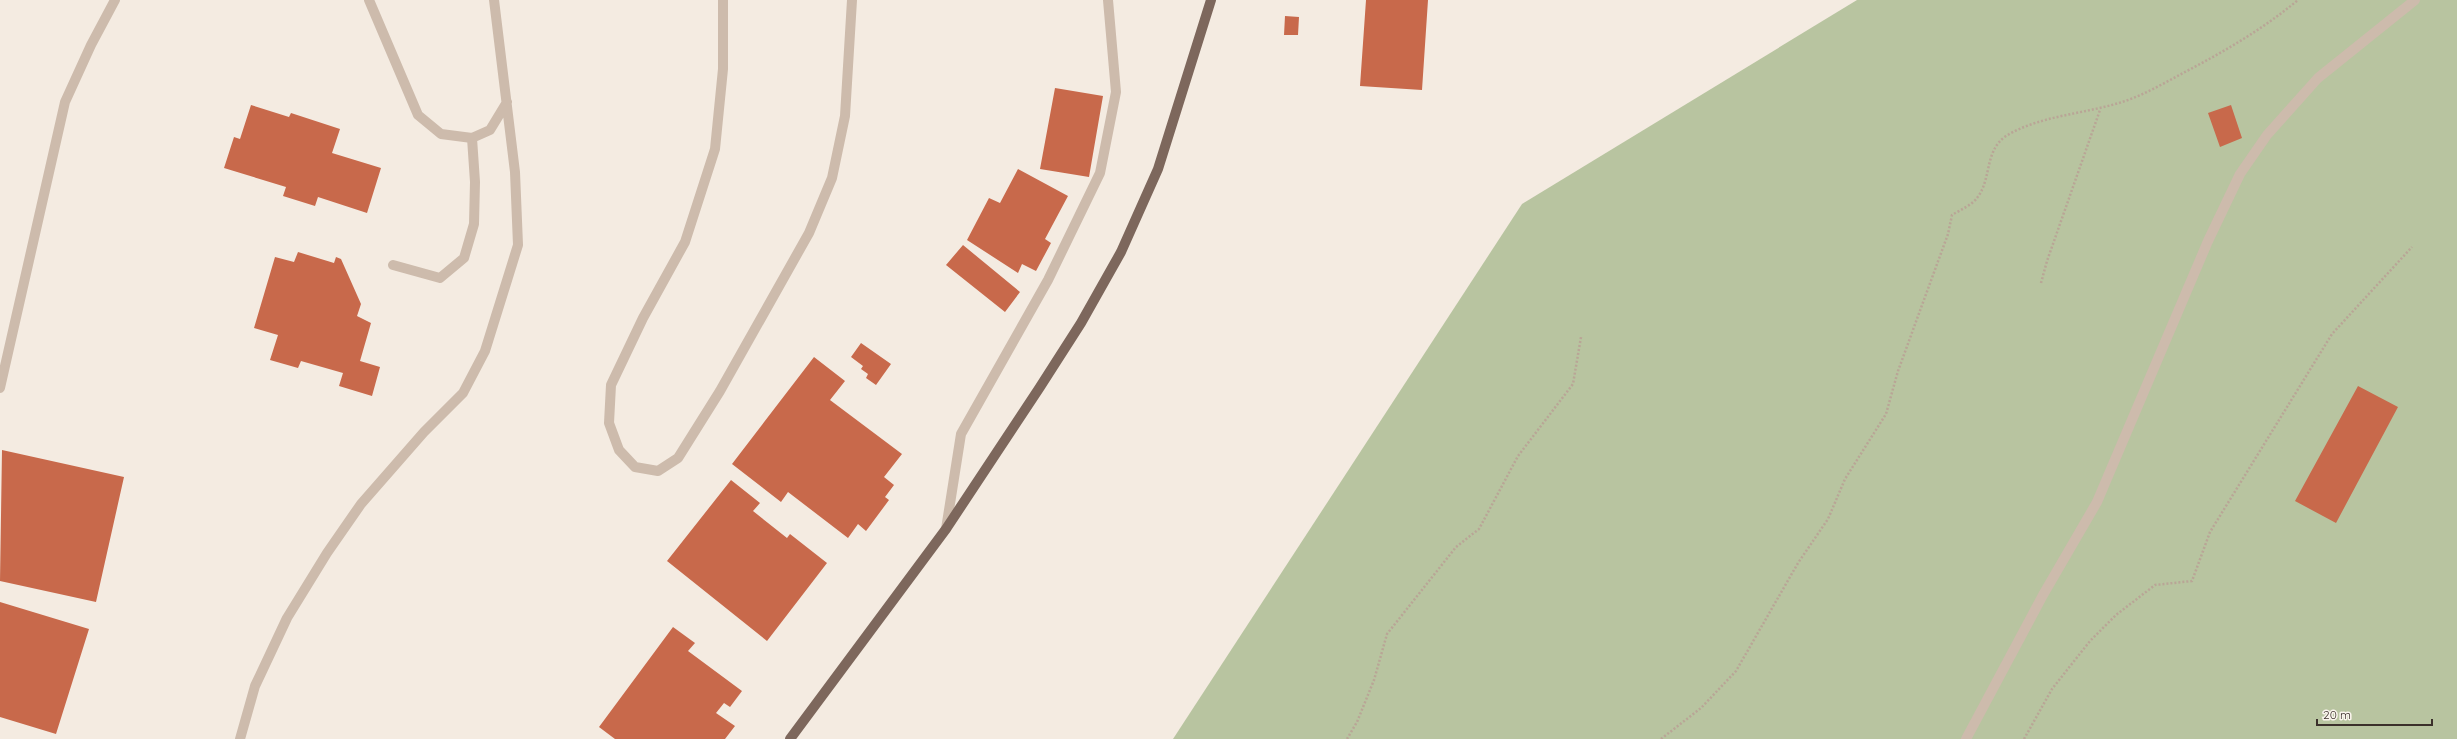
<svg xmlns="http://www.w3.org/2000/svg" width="2457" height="739" font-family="Quicksand,sans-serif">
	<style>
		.green { fill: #b8c4a0 }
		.building { fill: #c8694b }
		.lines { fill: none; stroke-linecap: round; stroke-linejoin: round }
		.path { stroke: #b9a596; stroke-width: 2.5; stroke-dasharray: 2 2; stroke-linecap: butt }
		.minor { stroke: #cdbbac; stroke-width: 10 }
		.major { stroke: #7d675c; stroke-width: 10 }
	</style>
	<rect width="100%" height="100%" fill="#f4ebe1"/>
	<!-- green -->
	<path class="green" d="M1857 0H2457V739H1173L1522 204Z"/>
	<!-- building -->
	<path class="building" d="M1366 0H1428L1422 90 1360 86Z
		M1285 16 1299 17 1298 35H1284Z
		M1055 88 1103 96 1089 177 1040 169Z
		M251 105 289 117 291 113 340 129 332 153 381 168 367 213 318 197 315 206 283 196 286 187 224 168 234 137 240 139Z
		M2231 105 2242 138 2220 147 2208 113Z
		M1018 169 1068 196 1045 239 1051 243 1036 271 1022 264 1018 273 967 240 989 198 1000 203Z
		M963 245 1020 292 1005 312 946 265Z
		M298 252 334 263 336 257 341 259 361 304 357 316 371 323 360 361 380 367 372 396 339 386 343 373 301 361 298 368 270 360 278 335 254 328 275 257 294 262Z
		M861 343 891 364 876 385 866 378 868 374 861 369 863 366 851 357Z
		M814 357 845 381 830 400 902 454 884 477 894 485 885 497 889 500 866 531 858 524 848 538 788 492 781 502 732 464Z
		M2358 386 2398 407 2336 523 2295 501Z
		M2 450 124 477 96 602 0 581Z
		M731 480 760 503 753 511 787 538 790 534 827 563 767 641 667 561Z
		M0 602 89 629 56 734 0 717Z
		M673 627 695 643 688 651 742 691 730 707 724 703 716 713 735 726 725 739H615L599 727Z"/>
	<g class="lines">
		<!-- path -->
		<path class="path" d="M2041 283 2047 261 2100 110
			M1347 739 1357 722 1374 680 1387 634 1456 547 1479 529 1518 456 1573 384 1581 337
			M1661 739 1701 708 1736 671 1798 563 1828 519 1845 479 1886 414 1898 371 1948 234 1952 215C1960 210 1972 205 1977 198 1992 179 1984 151 2006 136 2040 115 2087 114 2125 101 2146 94 2166 82 2185 72 2225 51 2263 29 2298 0
			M2024 739 2052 689 2090 641 2116 615 2155 585 2192 581 2210 532 2332 334 2412 247"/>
		<!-- minor -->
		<path class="minor" d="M369 0 418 115 441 134 472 138 490 130 507 102
			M723 0V69L715 149 685 242 643 318 611 385 609 423 619 450 635 467 658 471 678 458 720 391 809 233 832 178 845 116 852 0
			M393 265 440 278 464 258 474 224 475 182 472 138
			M0 388 65 102 91 45 115 0
			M946 529 961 434 1048 280 1100 173 1116 92 1108 0
			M240 739 255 686 287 618 327 553 361 504 424 432 463 393 485 351 518 245 515 172 494 0
			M1966 739 2043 595 2097 502 2208 241 2240 174 2267 135 2318 78 2415 0"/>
		<!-- major -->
		<path class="major" d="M790 739 946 529 1040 387 1081 323 1121 252 1158 169 1211 0"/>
	</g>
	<!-- scale -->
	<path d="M2317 719v6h115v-6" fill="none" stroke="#3b302b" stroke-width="2"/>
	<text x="2323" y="719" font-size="12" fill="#3b302b" stroke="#fbf5ee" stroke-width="3" paint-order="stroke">20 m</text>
</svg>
